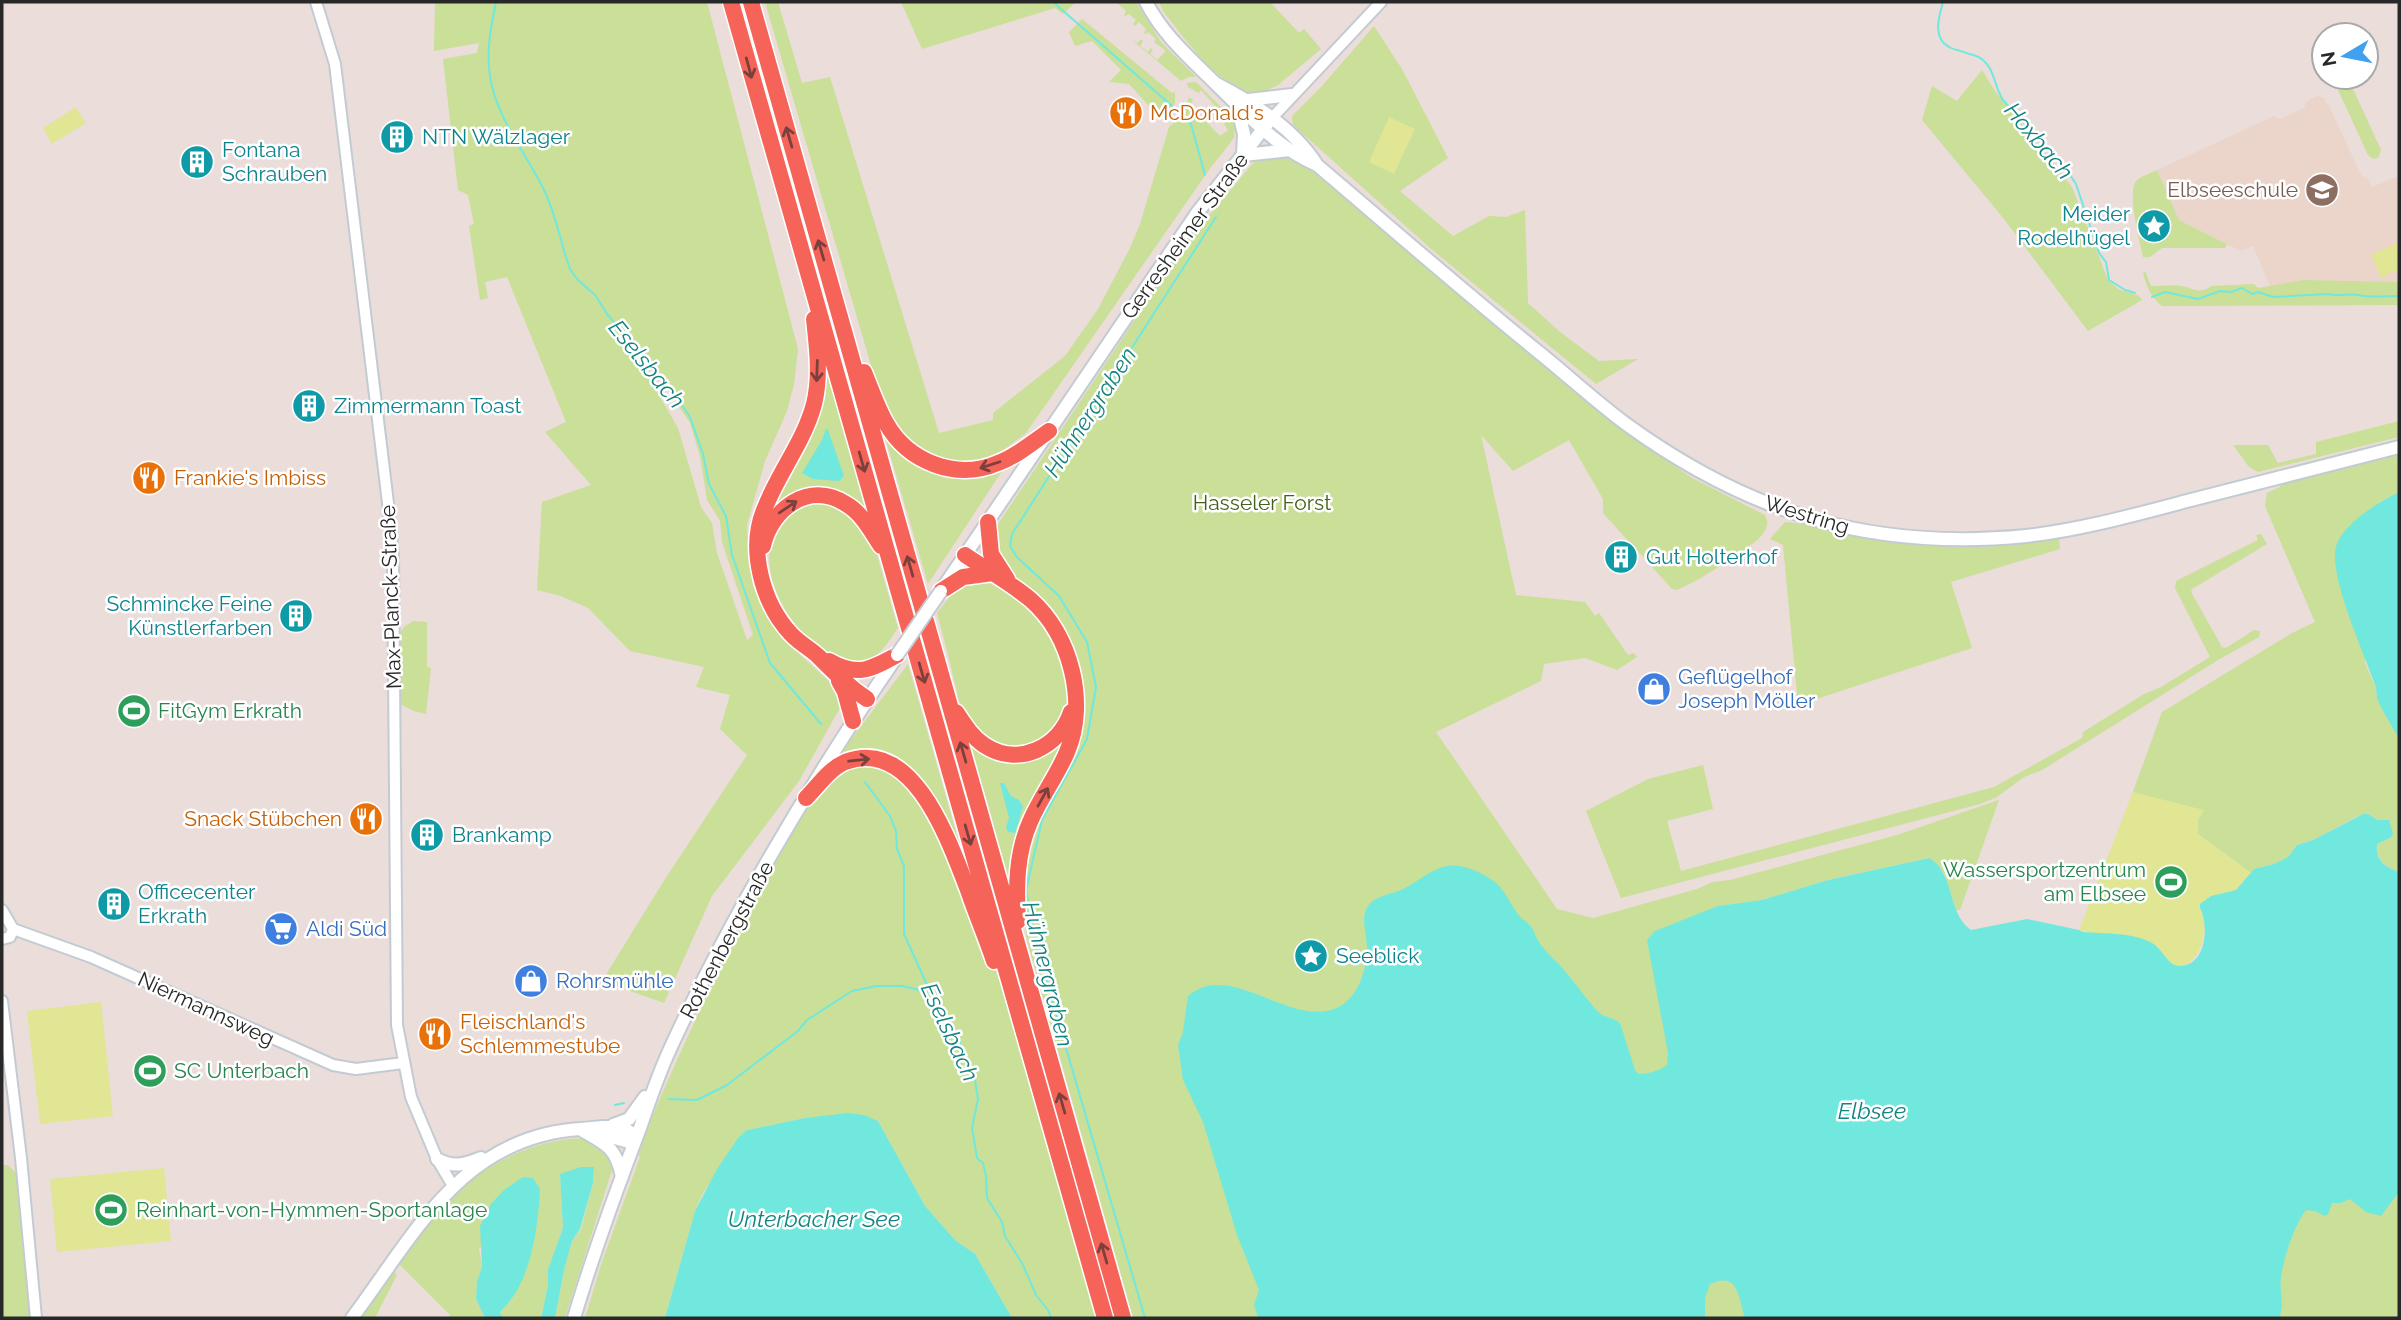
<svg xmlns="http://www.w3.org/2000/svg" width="2401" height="1320" font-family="Raleway,sans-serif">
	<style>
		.education { fill: #ebd4ca }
		.green { fill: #cadf98; fill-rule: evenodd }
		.pitch { fill: #e0e694 }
		.water { fill: #71e8dd }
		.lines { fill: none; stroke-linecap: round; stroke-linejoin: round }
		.stream { stroke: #71e8dd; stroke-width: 2 }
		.tertiary-casing { stroke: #c3cbd2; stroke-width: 14 }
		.secondary-casing { stroke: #c3cbd2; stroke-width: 16 }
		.motorway-casing { stroke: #fff; stroke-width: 19 }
		.tertiary { stroke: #fff; stroke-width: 10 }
		.secondary { stroke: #fff; stroke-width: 12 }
		.motorway { stroke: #f66459; stroke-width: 16 }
		.secondary-bridge-casing { stroke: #c3cbd2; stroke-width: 16; stroke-linecap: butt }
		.secondary-bridge { stroke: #fff; stroke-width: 12 }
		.oneway { stroke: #7a403c }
		.labels { text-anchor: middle; stroke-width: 5; stroke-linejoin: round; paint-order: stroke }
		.food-label { font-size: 21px; fill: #c56008; stroke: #fff; text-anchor: start }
		.culture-label { font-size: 21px; fill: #0d838f; stroke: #fff; text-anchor: start }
		.education-label { font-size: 21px; fill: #785e54; stroke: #fff; text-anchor: end }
		.street-label { font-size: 21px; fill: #282828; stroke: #fff }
		.park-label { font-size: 21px; fill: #43611c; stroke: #fff }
		.shop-label { font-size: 21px; fill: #366cbe; stroke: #fff; text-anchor: start }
		.leisure-label { font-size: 21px; fill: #27864d; stroke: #fff; text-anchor: start }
		.water-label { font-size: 23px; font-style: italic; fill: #138482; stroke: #fff }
	</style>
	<rect width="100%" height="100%" fill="#eaddda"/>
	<!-- education -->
	<path class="education" d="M2317 96 2324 98 2329 106 2362 177 2366 176 2372 187 2399 176V282L2303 280 2270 286 2253 246 2241 251 2179 220 2157 170 2274 116 2280 119 2304 108 2306 102Z"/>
	<!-- green -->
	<path class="green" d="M435 2H707L798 349 794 384 787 411 765 461 747 525 748 551 753 586 766 613 781 637 837 689 841 706 799 781 712 896 664 1003 602 981 665 879 747 755 720 729 730 695 696 687 704 667 630 651 588 608 561 596 537 590 542 502 591 485 545 432 566 422 507 277 485 282 488 298 480 300 469 226 474 224 468 195 458 190 443 59 477 53 479 43 434 51ZM628 341 663 383 690 423 700 456 707 500 720 521 722 542 753 635 747 640 717 553 712 523 701 507 678 428 652 383 625 343Z
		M765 2H778L802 83 830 77 939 433 993 420V413L1065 356 1098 309 1130 248 1140 224 1169 127 1183 115 1189 97 1193 100 1190 105 1220 136 1228 130 1222 121 1225 117 1201 90 1199 93 1188 87 1187 83 1196 82 1231 117 1235 127 1234 138 1211 167 1026 433 988 462 946 463 911 447 882 403Z
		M901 2H1076L1063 14 1055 8 922 49Z
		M1116 2H1136L1161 42 1196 77H1189L1181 81 1132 40 1137 43 1141 39 1143 41 1140 46 1148 52 1151 48 1153 50 1150 54 1157 60 1166 51 1154 42 1156 39 1148 32 1146 34 1144 33 1146 29 1139 22 1135 26 1133 24 1136 20 1129 14 1125 16 1124 15 1126 11Z
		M1159 2H1270L1299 33 1304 29 1321 49 1278 85 1261 93V98C1217 86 1190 45 1163 11Z
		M1082 19 1172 93 1175 92V104L1160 118 1129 84 1109 82 1121 70 1092 41 1075 46 1069 32Z
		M1374 26 1402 69 1448 158 1400 191 1453 236 1489 216 1506 217 1525 210 1528 303 1560 332 1599 361 1638 359 1596 384 1430 248 1293 125 1292 116 1322 86Z
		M1982 70 1995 91 2072 187 2108 280 2118 289 2139 296 2142 300 2088 331 2004 219 1922 120 1932 86 1957 101Z
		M2342 86H2349L2354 91 2381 150 2378 158 2373 159 2368 155 2338 90Z
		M1288 156 1317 175 1580 395 1632 436 1692 478 1765 515C1769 523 1767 528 1762 535 1753 547 1691 586 1676 590L1672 589 1603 513V499L1569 440 1513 471 1481 435 1516 595 1585 602 1595 616 1599 613 1628 655 1634 653 1637 657 1617 670 1585 658 1544 664 1541 681 1436 732 1557 909 1593 918 1697 889 1713 882 1730 880 1897 835 1999 800 1960 910H1956L1944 873 1928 858 1828 880 1762 900 1718 906 1919 1318H1133L1027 940 1021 900 1031 833 1067 760 1075 656 1067 634 1051 610 1005 567 993 551 994 530 1189 239 1254 162 1261 158Z
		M2157 170 2179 220 2227 244 2225 248H2162L2150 257H2143C2140 242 2126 191 2137 180 2142 176 2151 173 2157 170Z
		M2145 271 2151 286C2161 286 2172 285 2182 286 2193 288 2200 295 2211 286L2254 284 2258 288 2303 280 2399 282V305L2162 306C2151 298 2147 286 2143 274Z
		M825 366 867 511 827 494 762 525Z
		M879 417 912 459 1006 465 928 584Z
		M2399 421V437L2258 472 2249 467 2233 445H2268L2278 463 2316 454V442Z
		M2399 452V492L2378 503 2365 663 2375 686 2378 700 2399 739V872C2384 866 2377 861 2377 844L2390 838 2384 820H2378L2368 814 2360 815 2313 840 2297 845 2288 857 2274 864 2254 869 2251 873 2198 834V820L2126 811 2162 712 2292 633 2315 622 2265 506 2267 493 2280 487V484Z
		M820 501 843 507 873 541 898 628C885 647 879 658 856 666 841 660 826 654 813 643 784 618 758 570 774 533 778 524 781 516 789 511 798 505 811 504 820 501Z
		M1785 522C1810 523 1834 534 1859 537 1926 545 1992 545 2059 538L2060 549 1951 582 1972 648 1798 705 1783 545 1770 539Z
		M2261 534 2267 544 2192 589 2191 592 2222 647 2226 648 2254 630 2260 631 2259 637 2218 660 2042 770 2024 777 1997 797 1980 804 1621 898 1586 811 1648 779 1703 765 1713 809 1667 821 1681 871 1994 787 2082 738 2083 732 2144 694 2161 687 2210 657 2175 588 2176 581 2258 540 2256 535Z
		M984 581C1001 588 1019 599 1032 614 1054 637 1079 690 1061 721 1037 761 979 752 962 711 958 702 957 690 954 680 949 658 943 635 937 613L958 586Z
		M413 621 427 622V667L431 668 426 714 414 711 400 704V633L404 627Z
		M908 664 968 874 924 788 856 753H847L843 750Z
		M1073 713 1010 884 969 738 1023 756Z
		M879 764 903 777 947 846 1000 982 1096 1318H1012L975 1254 955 1240 925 1206 878 1121 805 1118 748 1130 738 1138 702 1195 695 1211 665 1318H585L602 1262 640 1157 637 1152C681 1048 727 947 783 850 794 830 820 783 838 771 848 765 867 766 879 764Z
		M583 1138 590 1140 613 1158V1167L565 1318H555L564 1270 572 1241 581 1229 593 1183 594 1167 560 1174 563 1228 548 1269V1285L541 1318H503L500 1312C525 1289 530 1255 537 1222L479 1248 482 1267 477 1281 476 1299 485 1318H448L450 1315 397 1262C441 1198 501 1141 583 1138Z
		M2399 1164V1318H2233L2283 1197Z
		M2 1165H8L17 1174 31 1318H2Z
		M392 1269 397 1275 376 1316 374 1318H355Z"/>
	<!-- pitch -->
	<path class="pitch" d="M76 107 86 123 52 144 43 128Z
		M1389 117 1415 129 1394 174 1369 162Z
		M2399 242V269L2381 278 2371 255Z
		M2133 792 2204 810 2198 820V834L2251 873 2236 891 2211 896 2200 908C2217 941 2182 989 2164 955L2079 930Z
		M101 1002 113 1116 40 1124 27 1011Z
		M164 1168 171 1241 57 1252 50 1179Z"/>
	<!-- water -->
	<path class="water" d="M826 429 828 430 844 476 839 481 813 479 802 473 822 440Z
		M2399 492V739C2392 726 2384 714 2378 701 2376 696 2377 690 2375 685 2365 655 2328 575 2336 547 2342 524 2379 502 2399 492Z
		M1000 783H1004L1011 796 1019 800 1023 807 1015 833 1008 832 1006 827 1009 818Z
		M2363 814H2368L2378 820H2389L2393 834 2390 838 2377 844C2376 861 2384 866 2399 872V1192L2381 1216 2366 1212 2350 1199 2341 1203H2332L2328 1214 2325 1216 2315 1211 2306 1210C2295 1224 2282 1261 2281 1279 2279 1292 2285 1306 2279 1318H1745C1738 1297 1739 1271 1710 1284L1705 1298V1318H1258L1254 1305 1259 1290 1237 1235 1203 1122 1183 1080 1178 1045 1183 1032 1188 996C1230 960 1286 1025 1334 1009 1357 1001 1367 971 1367 948 1367 935 1360 917 1368 906 1377 894 1393 895 1405 888 1419 881 1431 869 1447 866 1462 863 1484 873 1496 883 1505 891 1510 903 1517 913 1521 919 1528 922 1532 928 1535 933 1536 938 1539 942 1545 952 1556 961 1564 970 1575 983 1586 998 1597 1011 1604 1018 1613 1017 1620 1023L1635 1070 1638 1074C1648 1074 1659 1071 1667 1065L1668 1053 1647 940 1655 931 1718 906 1762 900 1828 880 1929 858C1956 874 1946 912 1971 930L2027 919 2079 930 2083 932C2105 934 2132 932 2152 943 2163 949 2167 966 2180 966 2207 965 2209 925 2200 908V904L2211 896 2236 890 2254 869 2274 864 2288 857 2297 845 2313 840Z
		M848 1113 864 1115 878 1121 925 1206 955 1240 975 1254 1012 1318H665L695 1211 717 1169 738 1138 747 1130 805 1118Z
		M581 1167H594L593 1183 580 1229 572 1241 564 1270 555 1318H541L548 1285V1269L563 1228 560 1174Z
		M523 1177 533 1178 540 1189C538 1229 531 1284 500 1312L503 1318H485L476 1299 477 1281 482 1267 480 1226 491 1204 504 1190Z"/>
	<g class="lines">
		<!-- stream -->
		<path class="stream" d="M496 2C491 26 486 51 490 76 496 117 525 152 543 188 556 213 560 242 570 269L577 279 596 296 607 314 670 388 690 417 703 454 709 484 726 516 732 555 770 663 821 724
			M1053 2 1172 106
			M1943 2C1939 16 1932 38 1949 47 1954 50 1963 51 1969 54 1975 55 1980 57 1984 61 1994 69 1995 88 2003 100L2068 172 2076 184 2099 253 2106 262 2109 280 2125 290 2135 293
			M1181 115 1191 124 1205 175
			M2152 297 2165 292 2198 299 2220 291 2231 292 2242 288 2252 294 2258 292 2273 297 2328 294C2339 297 2348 293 2358 295 2371 298 2386 296 2399 296
			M865 782 890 816 896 831 897 849 904 866V934L927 985 960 1042 963 1059 975 1080 978 1099 972 1128 977 1158 983 1163 986 1176 987 1198 1002 1222 1005 1236 1023 1265 1036 1295 1048 1310 1051 1318
			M669 1099 697 1100 727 1085 798 1031 807 1020 852 991 876 986H902L932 993
			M615 1105 624 1103
			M1145 1318 1037 949 1026 890 1042 820 1087 739 1096 687 1087 642 1059 596 1017 557 1010 546 1012 534 1216 217"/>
		<!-- tertiary casing -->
		<g class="tertiary-casing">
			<path id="tertiary" d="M316 2 335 64 388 503 393 556 397 1025 411 1097 437 1159 453 1186
				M1271 119 1381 2
				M2 910 13 929 10 937 2 939
				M13 929 91 957 333 1065 356 1069 403 1063
				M2 1001 21 1158 36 1318"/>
		</g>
		<!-- secondary casing -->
		<g class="secondary-casing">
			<path id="secondary" d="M1146 2C1163 35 1190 58 1216 84 1247 114 1277 148 1317 165
				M1217 84C1254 103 1295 130 1317 165 1390 227 1462 290 1536 350 1566 374 1595 401 1626 424 1750 514 1872 551 2026 536 2080 530 2134 515 2187 501 2258 483 2328 465 2399 447
				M1249 100 1292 95
				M1238 109 1244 134 1243 155
				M1243 155 1290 150
				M942 589 1197 213 1271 119
				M613 1125 629 1119 645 1097
				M580 1129C605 1144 616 1146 622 1177
				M594 1132 629 1142 634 1141
				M437 1159C453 1168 464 1165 481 1158
				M352 1318C415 1234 462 1136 581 1129 601 1128 620 1121 636 1137
				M574 1318C593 1254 616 1191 640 1128 649 1102 658 1075 670 1049 733 912 812 780 897 656"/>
		</g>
		<!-- motorway casing -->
		<g class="motorway-casing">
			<path id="motorway" d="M731 2 1105 1318
				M751 2 1123 1318
				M814 319C817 347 821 376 814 404 804 442 778 473 764 510 748 549 762 603 791 634 799 643 811 649 819 657 835 673 849 687 867 699
				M864 372C871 389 877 407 886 423 908 462 956 481 998 463 1017 456 1033 442 1049 431
				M988 522 991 554 1007 579
				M763 546C771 509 809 480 846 504 862 513 871 531 881 546
				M965 555C987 570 1011 583 1031 600 1071 635 1088 703 1067 752 1057 776 1040 798 1030 822 1016 854 1016 888 1018 921
				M941 591 963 577 993 573
				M829 661C857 677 870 670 897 655
				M839 681 845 692 853 721
				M956 712C964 724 972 737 984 745 1018 768 1060 747 1071 712
				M806 798C817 787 829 769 845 762 914 735 950 844 968 890 976 914 986 937 994 961"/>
		</g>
		<!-- tertiary -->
		<use href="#tertiary" class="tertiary"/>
		<!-- secondary -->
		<use href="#secondary" class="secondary"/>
		<!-- motorway -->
		<use href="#motorway" class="motorway"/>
		<!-- secondary-bridge casing -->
		<g class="secondary-bridge-casing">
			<path id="secondary-bridge" d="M897 655 941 591"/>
		</g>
		<!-- secondary-bridge -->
		<use href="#secondary-bridge" class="secondary-bridge"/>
	</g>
	<!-- one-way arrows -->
	<defs><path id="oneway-shaft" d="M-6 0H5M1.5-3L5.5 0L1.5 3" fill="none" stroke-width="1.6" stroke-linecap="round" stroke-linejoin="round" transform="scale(1.75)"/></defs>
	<g class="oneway">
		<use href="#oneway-shaft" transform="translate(749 68) rotate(75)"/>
		<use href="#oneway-shaft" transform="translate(789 137) rotate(-106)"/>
		<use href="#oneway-shaft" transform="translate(821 250) rotate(-106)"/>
		<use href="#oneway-shaft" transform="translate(817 371) rotate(92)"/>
		<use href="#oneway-shaft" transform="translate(862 462) rotate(74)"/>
		<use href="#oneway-shaft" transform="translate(990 465) rotate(162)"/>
		<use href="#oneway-shaft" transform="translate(788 507) rotate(-34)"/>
		<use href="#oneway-shaft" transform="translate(910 566) rotate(-106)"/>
		<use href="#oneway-shaft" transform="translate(922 673) rotate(74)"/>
		<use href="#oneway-shaft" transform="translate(963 752) rotate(-106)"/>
		<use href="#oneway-shaft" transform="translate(859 760) rotate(-6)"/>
		<use href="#oneway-shaft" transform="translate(1043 797) rotate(-61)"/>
		<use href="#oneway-shaft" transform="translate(968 835) rotate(74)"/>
		<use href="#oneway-shaft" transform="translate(1062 1103) rotate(-106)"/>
		<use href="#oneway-shaft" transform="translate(1104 1253) rotate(-106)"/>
	</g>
	<!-- icons -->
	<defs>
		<g id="restaurant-disc" transform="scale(1.75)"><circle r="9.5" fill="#e8710a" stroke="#fff"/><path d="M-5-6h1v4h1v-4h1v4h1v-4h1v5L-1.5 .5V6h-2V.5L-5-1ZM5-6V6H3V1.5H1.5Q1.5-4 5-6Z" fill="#fff"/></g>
		<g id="building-disc" transform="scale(1.75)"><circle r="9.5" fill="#0f9aa8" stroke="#fff"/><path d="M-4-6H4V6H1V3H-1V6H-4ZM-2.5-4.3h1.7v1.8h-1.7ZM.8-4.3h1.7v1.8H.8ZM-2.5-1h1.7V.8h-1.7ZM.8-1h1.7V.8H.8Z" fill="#fff"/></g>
		<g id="school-disc" transform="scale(1.75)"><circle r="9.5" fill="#8d6e63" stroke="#fff"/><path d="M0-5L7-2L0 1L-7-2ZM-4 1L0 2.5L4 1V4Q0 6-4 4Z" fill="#fff"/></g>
		<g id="sight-disc" transform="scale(1.75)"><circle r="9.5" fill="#0f9aa8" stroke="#fff"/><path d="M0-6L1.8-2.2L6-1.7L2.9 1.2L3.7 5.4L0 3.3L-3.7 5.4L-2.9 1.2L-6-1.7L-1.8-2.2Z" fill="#fff"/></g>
		<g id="shop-disc" transform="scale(1.75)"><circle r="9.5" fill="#3f7fe0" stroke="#fff"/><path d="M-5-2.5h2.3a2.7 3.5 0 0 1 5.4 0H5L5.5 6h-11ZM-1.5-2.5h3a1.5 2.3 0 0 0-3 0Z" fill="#fff"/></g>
		<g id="stadium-disc" transform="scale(1.75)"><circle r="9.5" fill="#2e9e5b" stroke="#fff"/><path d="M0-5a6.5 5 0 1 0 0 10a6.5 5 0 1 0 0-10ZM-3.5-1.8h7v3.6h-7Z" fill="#fff"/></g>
		<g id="supermarket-disc" transform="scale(1.75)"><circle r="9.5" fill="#3f7fe0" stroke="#fff"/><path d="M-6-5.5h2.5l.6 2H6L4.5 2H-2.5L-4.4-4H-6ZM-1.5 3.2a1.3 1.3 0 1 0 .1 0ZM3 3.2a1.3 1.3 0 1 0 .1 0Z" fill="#fff"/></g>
	</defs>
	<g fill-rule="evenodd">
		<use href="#restaurant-disc" x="1126" y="113"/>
		<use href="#building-disc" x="397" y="137"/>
		<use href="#building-disc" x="197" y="162"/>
		<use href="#school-disc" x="2322" y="190"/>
		<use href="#sight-disc" x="2154" y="226"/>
		<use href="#building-disc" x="309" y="406"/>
		<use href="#restaurant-disc" x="149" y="478"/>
		<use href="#building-disc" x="1621" y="557"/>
		<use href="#building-disc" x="296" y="616"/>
		<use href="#shop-disc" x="1654" y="689"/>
		<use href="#stadium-disc" x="134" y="711"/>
		<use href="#restaurant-disc" x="366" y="819"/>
		<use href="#building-disc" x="427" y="835"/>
		<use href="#stadium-disc" x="2171" y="882"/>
		<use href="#building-disc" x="114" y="904"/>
		<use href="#supermarket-disc" x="281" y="929"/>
		<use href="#sight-disc" x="1311" y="956"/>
		<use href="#shop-disc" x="531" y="981"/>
		<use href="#restaurant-disc" x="435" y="1034"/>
		<use href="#stadium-disc" x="150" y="1071"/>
		<use href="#stadium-disc" x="111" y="1210"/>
	</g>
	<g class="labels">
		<!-- food labels -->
		<g class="food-label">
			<text x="1150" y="120">McDonald's</text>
			<text x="174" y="485">Frankie's Imbiss</text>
			<text x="342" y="826" text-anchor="end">Snack Stübchen</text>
			<text x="460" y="1029">Fleischland's<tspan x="460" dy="24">Schlemmestube</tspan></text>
		</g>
		<!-- culture labels -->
		<g class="culture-label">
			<text x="422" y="144">NTN Wälzlager</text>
			<text x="222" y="157">Fontana<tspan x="222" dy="24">Schrauben</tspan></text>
			<text x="2130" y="221" text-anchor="end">Meider<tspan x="2130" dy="24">Rodelhügel</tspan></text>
			<text x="334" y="413">Zimmermann Toast</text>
			<text x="1646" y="564">Gut Holterhof</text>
			<text x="272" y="611" text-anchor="end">Schmincke Feine<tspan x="272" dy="24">Künstlerfarben</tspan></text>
			<text x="452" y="842">Brankamp</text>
			<text x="138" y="899">Officecenter<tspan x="138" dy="24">Erkrath</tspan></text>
			<text x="1336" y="963">Seeblick</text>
		</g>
		<!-- education labels -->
		<g class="education-label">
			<text x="2298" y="197">Elbseeschule</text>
		</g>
		<!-- street labels -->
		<g class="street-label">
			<text transform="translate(1185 236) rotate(-54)" y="7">Gerresheimer Straße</text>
			<text transform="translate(1807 515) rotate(17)" y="7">Westring</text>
			<text transform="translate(391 597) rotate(-92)" y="7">Max-Planck-Straße</text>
			<text transform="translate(727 940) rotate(-62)" y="7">Rothenbergstraße</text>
			<text transform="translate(206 1009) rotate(25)" y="7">Niermannsweg</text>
		</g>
		<!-- park labels -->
		<g class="park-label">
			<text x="1262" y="510">Hasseler Forst</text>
		</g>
		<!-- shop labels -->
		<g class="shop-label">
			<text x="1678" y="684">Geflügelhof<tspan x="1678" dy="24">Joseph Möller</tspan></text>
			<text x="306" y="936">Aldi Süd</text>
			<text x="556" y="988">Rohrsmühle</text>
		</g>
		<!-- leisure labels -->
		<g class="leisure-label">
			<text x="158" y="718">FitGym Erkrath</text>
			<text x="2146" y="877" text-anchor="end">Wassersportzentrum<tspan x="2146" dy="24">am Elbsee</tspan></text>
			<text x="174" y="1078">SC Unterbach</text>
			<text x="136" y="1217">Reinhart-von-Hymmen-Sportanlage</text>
		</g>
		<!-- water labels -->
		<g class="water-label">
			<text transform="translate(2039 141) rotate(50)" y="8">Hoxbach</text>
			<text transform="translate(647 364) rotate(51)" y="8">Eselsbach</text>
			<text transform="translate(1090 412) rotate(-57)" y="8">Hühnergraben</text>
			<text transform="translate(1048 974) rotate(76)" y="8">Hühnergraben</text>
			<text transform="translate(950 1032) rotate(65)" y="8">Eselsbach</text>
			<text x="1872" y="1119">Elbsee</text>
			<text x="814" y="1227">Unterbacher See</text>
		</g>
	</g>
	<!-- border -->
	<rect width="2401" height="1320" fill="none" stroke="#282828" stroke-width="7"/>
	<!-- north arrow -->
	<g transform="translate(2345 56) rotate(260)"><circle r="33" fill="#ffffff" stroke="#a9a9a9" stroke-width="2"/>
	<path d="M0-5L12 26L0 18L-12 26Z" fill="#40a1f1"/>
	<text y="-10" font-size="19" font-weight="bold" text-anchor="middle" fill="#282828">N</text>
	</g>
</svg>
